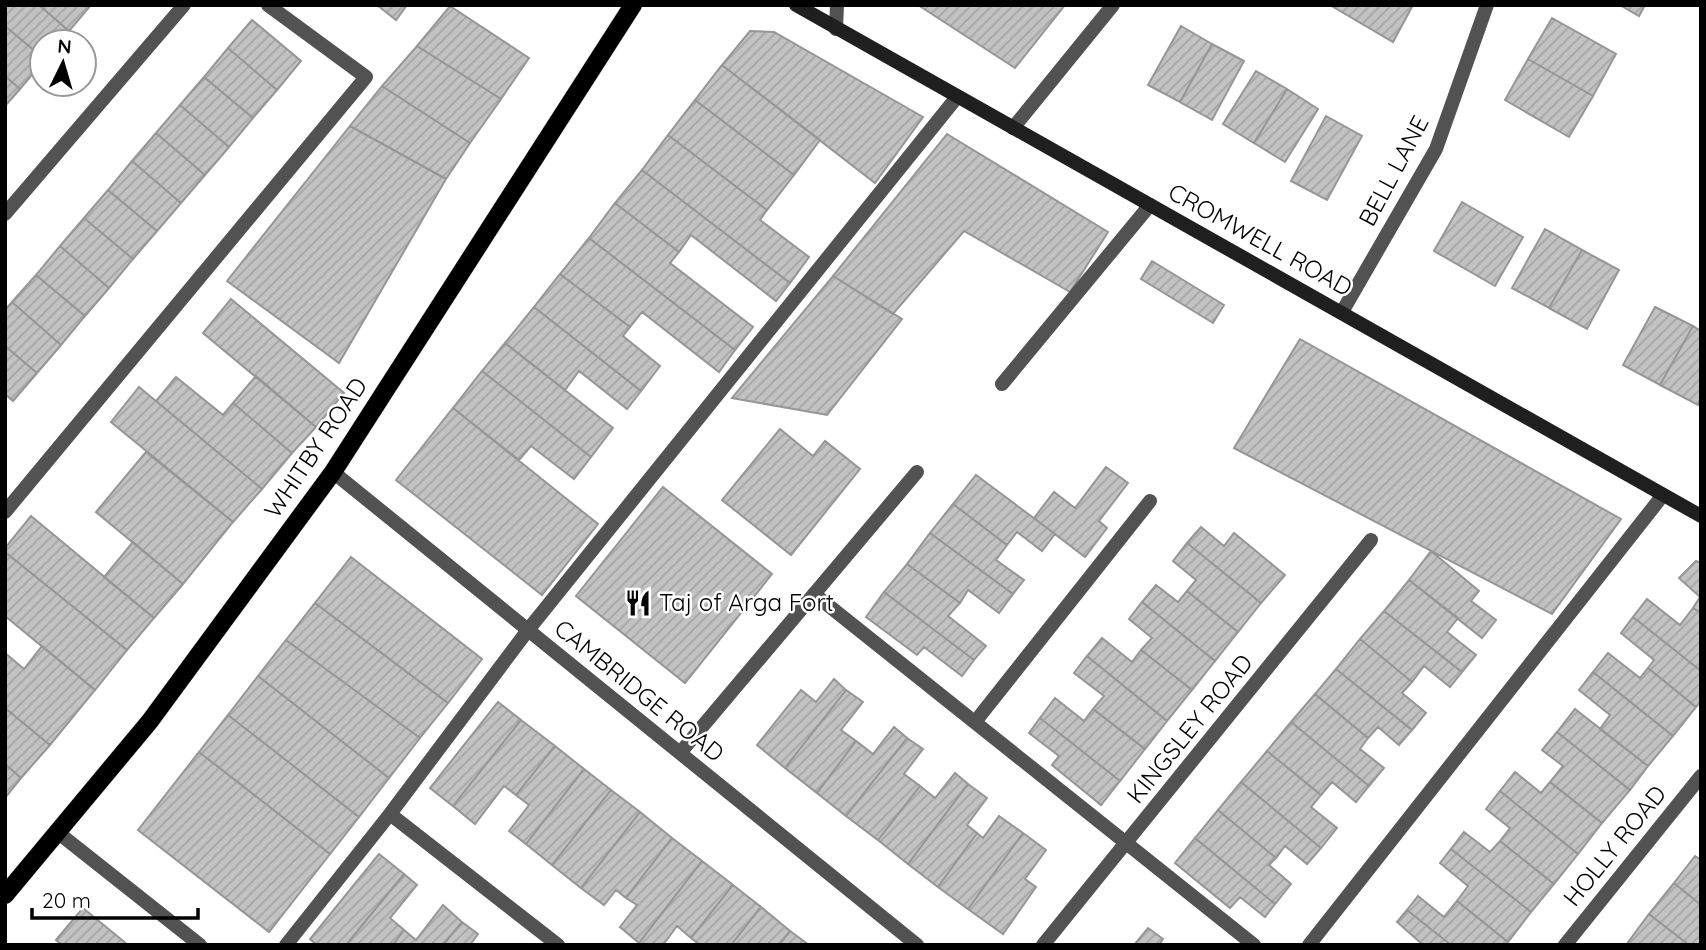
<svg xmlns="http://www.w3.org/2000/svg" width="1706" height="950" font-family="Quicksand,sans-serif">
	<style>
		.building { fill: url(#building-hatch); stroke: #969696; stroke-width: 2 }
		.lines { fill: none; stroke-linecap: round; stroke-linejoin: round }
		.primary-casing { stroke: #dbdbdb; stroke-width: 19 }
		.lane { stroke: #525252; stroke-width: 14 }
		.street { stroke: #525252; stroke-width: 14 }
		.secondary { stroke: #1f1f1f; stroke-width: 14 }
		.primary { stroke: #000; stroke-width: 18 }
		.labels { text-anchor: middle; stroke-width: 5; stroke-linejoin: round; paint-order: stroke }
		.street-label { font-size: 24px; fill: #000; stroke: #fff }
		.poi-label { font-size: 24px; fill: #000; stroke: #fff; text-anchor: start }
	</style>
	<defs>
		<pattern id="building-hatch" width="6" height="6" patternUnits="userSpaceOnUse" patternTransform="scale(1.75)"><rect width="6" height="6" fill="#c2c2c2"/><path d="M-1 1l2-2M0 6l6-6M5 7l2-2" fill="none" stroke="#a5a5a5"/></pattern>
	</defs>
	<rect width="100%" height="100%" fill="#fff"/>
	<!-- building -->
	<path class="building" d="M5 5H39L69 31 60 42H42V57L5 26Z
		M39 5H91L69 31Z
		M377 5H407L396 20Z
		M918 5H1065L1015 68Z
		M1330 5H1413L1393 42Z
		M1620 5H1645L1639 16Z
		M450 6 529 58 501 99 417 46Z
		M1552 18 1616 54 1593 96 1528 59Z
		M252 20 301 61 277 90 228 48Z
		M5 26 42 57V63L20 89 5 76Z
		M1181 26 1212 44 1180 102 1148 85Z
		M750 31 774 32 923 117 875 183 722 65Z
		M1212 44 1244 61 1212 120 1180 102Z
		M417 46 501 99 470 143 382 86Z
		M228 48 277 90 253 118 204 77Z
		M1528 59 1593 96 1569 137 1505 100Z
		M722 65 820 140 794 175 695 100Z
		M1256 71 1287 89 1254 143 1223 124Z
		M5 76 20 89 5 106Z
		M204 77 253 118 229 147 180 105Z
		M382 86 470 143 446 179 350 126Z
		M1287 89 1318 109 1285 162 1254 143Z
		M695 100 794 175 767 210 668 135Z
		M180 105 229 147 205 175 156 133Z
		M1326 116 1362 136 1327 200 1291 181Z
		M350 126 446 179 339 363 227 281Z
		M156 133 205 175 181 203 132 161Z
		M947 134 1108 232 1070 292 964 231 893 314 833 276Z
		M668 135 767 210 760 220 809 257 790 283 642 170Z
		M132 161 181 203 157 231 108 190Z
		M642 170 790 283 776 301 691 235 679 252 615 203Z
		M108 190 157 231 133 259 84 218Z
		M1462 202 1523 237 1495 286 1434 251Z
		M615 203 679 252 670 263 753 327 735 350 589 238Z
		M84 218 133 259 109 288 60 246Z
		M1545 229 1582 250 1549 308 1512 288Z
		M589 238 735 350 719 372 642 312 630 327 560 274Z
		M60 246 109 288 85 316 36 275Z
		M1582 250 1619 270 1587 329 1549 308Z
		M1152 261 1224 305 1213 323 1141 279Z
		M560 274 630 327 623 336 660 366 641 391 534 307Z
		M36 275 85 316 61 345 12 302Z
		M833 276 902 319 827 415 732 398Z
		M231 299 344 393 316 427 203 333Z
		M12 302 61 345 37 373 5 346V310Z
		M534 307 641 391 627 409 579 371 565 390 505 343Z
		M1655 307 1693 326 1660 385 1623 365Z
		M1693 326 1701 331V400L1698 405 1660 385Z
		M1300 339 1621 519 1552 614 1234 448Z
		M505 343 613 428 591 457 482 371Z
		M5 346 37 373 13 401 5 394Z
		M482 371 591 457 574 479 531 446 519 460 453 408Z
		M256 376 316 427 292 453 233 403Z
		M176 377 223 415 233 403 292 453 262 489 156 401Z
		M139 387 262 489 233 522 111 422Z
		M453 408 598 524 542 595 396 480Z
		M780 429 813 456 825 441 860 469 791 555 722 500Z
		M146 452 233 522 183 584 96 512Z
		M1106 467 1128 483 1099 521 1107 528 1085 557 1034 518 1054 492 1075 508Z
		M976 475 1055 534 1042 551 1017 532 1007 545 953 504Z
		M663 487 772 574 685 683 576 596Z
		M953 504 1007 545 996 560 1024 580 1013 594 930 533Z
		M31 516 154 618 127 650 5 552V548Z
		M1201 527 1224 546 1234 533 1285 575 1261 603 1187 543Z
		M930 533 1013 594 999 613 968 590 960 603 907 564Z
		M133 542 183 584 154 618 104 577Z
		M1187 543 1261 603 1238 632 1187 591 1196 580 1173 561Z
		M1431 551 1479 591 1471 601 1496 620 1482 638 1409 580Z
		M5 552 127 650 95 690 5 616Z
		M351 557 482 659 448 703 315 603Z
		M1696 561 1701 563V613L1693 608 1700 597 1679 578Z
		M907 564 960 603 948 616 986 646 974 660 884 592Z
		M1409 580 1458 618 1447 632 1476 655 1462 672 1384 611Z
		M1156 585 1178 602 1187 591 1238 632 1215 661 1142 602Z
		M884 592 974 660 962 676 924 647 917 655 866 617Z
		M1647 599 1680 625 1693 608 1701 613V671L1633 617Z
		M1142 602 1215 661 1192 690 1141 650 1152 638 1129 619Z
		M315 603 448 703 420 738 286 640Z
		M1384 611 1462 672 1450 687 1424 666 1412 682 1360 639Z
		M1633 617 1701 671V701L1696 707 1648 668 1654 660 1621 633Z
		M1102 638 1132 662 1141 650 1192 690 1167 721 1087 656Z
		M1360 639 1412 682 1402 693 1426 713 1412 730 1336 669Z
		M286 640 420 738 389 778 258 676Z
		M42 646 95 690 50 745 5 708V653L24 669Z
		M1608 653 1640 678 1648 668 1696 707 1673 736 1593 672Z
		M1087 656 1167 721 1145 749 1093 709 1104 696 1074 673Z
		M1336 669 1412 730 1399 745 1378 727 1368 738 1315 694Z
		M1593 672 1673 736 1648 766 1600 729 1610 715 1579 690Z
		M258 676 389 778 359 817 228 715Z
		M834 679 846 690 785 768 757 745 801 690 816 702Z
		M846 690 863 702 841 730 856 741 817 793 785 768Z
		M1315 694 1368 738 1360 749 1384 768 1369 786 1291 722Z
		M1055 698 1084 721 1093 709 1145 749 1120 781 1040 718Z
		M498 702 521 720 453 806 430 788Z
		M5 708 50 745 21 778 5 764Z
		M1575 709 1648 766 1630 790 1557 732Z
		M228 715 359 817 330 854 199 752Z
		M1040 718 1120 781 1101 805 1052 765 1059 756 1029 733Z
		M521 720 555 746 516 795 504 786 475 824 453 806Z
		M1291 722 1369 786 1356 802 1332 782 1321 795 1267 751Z
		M894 727 907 738 846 816 817 793 856 741 873 754Z
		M1557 732 1630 790 1602 823 1550 782 1563 766 1542 750Z
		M907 738 923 749 904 774 920 786 878 840 846 816Z
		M555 746 584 769 526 844 509 831 529 805 516 795Z
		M1267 751 1321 795 1311 807 1337 828 1321 848 1241 782Z
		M199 752 330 854 269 932 138 830Z
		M5 764 21 778 5 798Z
		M584 769 611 790 552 865 526 844Z
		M1515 772 1541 793 1550 782 1602 823 1578 854 1500 791Z
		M955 773 968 784 908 864 878 840 920 786 935 798Z
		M1241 782 1321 848 1307 864 1285 846 1276 858 1218 810Z
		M968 784 987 798 967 825 977 833 938 887 908 864Z
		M611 790 640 812 581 888 552 865Z
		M1500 791 1578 854 1554 884 1500 841 1510 828 1486 809Z
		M1218 810 1276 858 1269 865 1291 884 1275 904 1195 838Z
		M640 812 672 838 626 898 616 890 604 905 581 888Z
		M999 816 1023 833 968 909 938 887 977 833 983 838Z
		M1464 832 1490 852 1500 841 1554 884 1531 912 1451 849Z
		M1023 833 1046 850 1025 879 1036 887 1003 934 968 909Z
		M672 838 702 861 639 943 620 927 637 905 626 898Z
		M1195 838 1275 904 1265 917 1240 897 1230 908 1175 863Z
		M1451 849 1531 912 1508 942 1457 901 1468 886 1440 863Z
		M379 854 404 874 346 945H317L310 939Z
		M1695 856 1701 860V905L1674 883Z
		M702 861 733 885 691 938 677 926 663 945H642L639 943Z
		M404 874 417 885 390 918 404 930 393 945H346Z
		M1674 883 1701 905V945H1689L1649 914Z
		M733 885 761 907 731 945H700L691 938Z
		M1418 896 1444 917 1457 901 1508 942 1506 945H1451L1407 910Z
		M443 905 462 922 443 945H393L404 930 416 940Z
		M761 907 790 931 779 945H731Z
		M83 908 128 945H62L56 940Z
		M1407 910 1451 945H1423L1397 922Z
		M1649 914 1689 945H1626Z
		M462 922 478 934 470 945H443Z
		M1148 928 1163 939 1159 945H1134Z
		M790 931 809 945H779Z"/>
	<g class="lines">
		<!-- primary casing -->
		<g class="primary-casing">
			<path id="primary" d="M5 895 150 721 333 472 633 5"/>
		</g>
		<!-- lane -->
		<path class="lane" d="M1013 128 1113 5
			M1002 384 1150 205
			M5 512 366 77 268 5
			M814 594 1254 945
			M975 722 1150 501
			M390 814 528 630 957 97
			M286 945 390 814 558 945
			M1309 945 1663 495"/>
		<!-- street -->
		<path class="street" d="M836 29 837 5
			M5 214 184 5
			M1342 312 1436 149 1487 5
			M333 472 917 945
			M680 753 917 472
			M56 831 200 945
			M1043 945 1371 540
			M1565 945 1701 776"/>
		<!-- secondary -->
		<path class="secondary" d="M796 5 1701 516"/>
		<!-- primary -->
		<use href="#primary" class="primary"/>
	</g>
	<!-- icons -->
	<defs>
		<g id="restaurant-bare" transform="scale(2.1)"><path d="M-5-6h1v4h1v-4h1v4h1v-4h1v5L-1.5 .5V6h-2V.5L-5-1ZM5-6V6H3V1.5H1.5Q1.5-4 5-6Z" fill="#000" stroke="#fff" stroke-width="2.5" paint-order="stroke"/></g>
	</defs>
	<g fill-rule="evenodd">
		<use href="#restaurant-bare" x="638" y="603"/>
	</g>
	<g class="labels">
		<!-- street labels -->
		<g class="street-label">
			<text transform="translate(1394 171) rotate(-62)" y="8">BELL LANE</text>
			<text transform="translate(1260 240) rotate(29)" y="8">CROMWELL ROAD</text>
			<text transform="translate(316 448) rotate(-56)" y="8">WHITBY ROAD</text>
			<text transform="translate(639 691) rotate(39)" y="8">CAMBRIDGE ROAD</text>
			<text transform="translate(1190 729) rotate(-51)" y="8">KINGSLEY ROAD</text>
			<text transform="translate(1615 846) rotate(-51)" y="8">HOLLY ROAD</text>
		</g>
		<!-- poi labels -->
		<g class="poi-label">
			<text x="659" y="611">Taj of Arga Fort</text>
		</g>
	</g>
	<!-- border -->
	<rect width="1706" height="950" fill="none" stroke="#000000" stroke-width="14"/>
	<!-- north arrow -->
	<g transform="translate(63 63) rotate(5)"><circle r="33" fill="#ffffff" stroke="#999999" stroke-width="2"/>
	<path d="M0-5L12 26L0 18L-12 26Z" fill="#000000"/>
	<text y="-10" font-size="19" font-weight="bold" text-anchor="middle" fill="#000000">N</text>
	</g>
	<!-- scale -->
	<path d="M32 908v10h166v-10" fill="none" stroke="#000000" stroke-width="3.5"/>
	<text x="42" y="908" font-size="21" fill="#000000" stroke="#ffffff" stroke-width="5" paint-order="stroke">20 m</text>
</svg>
